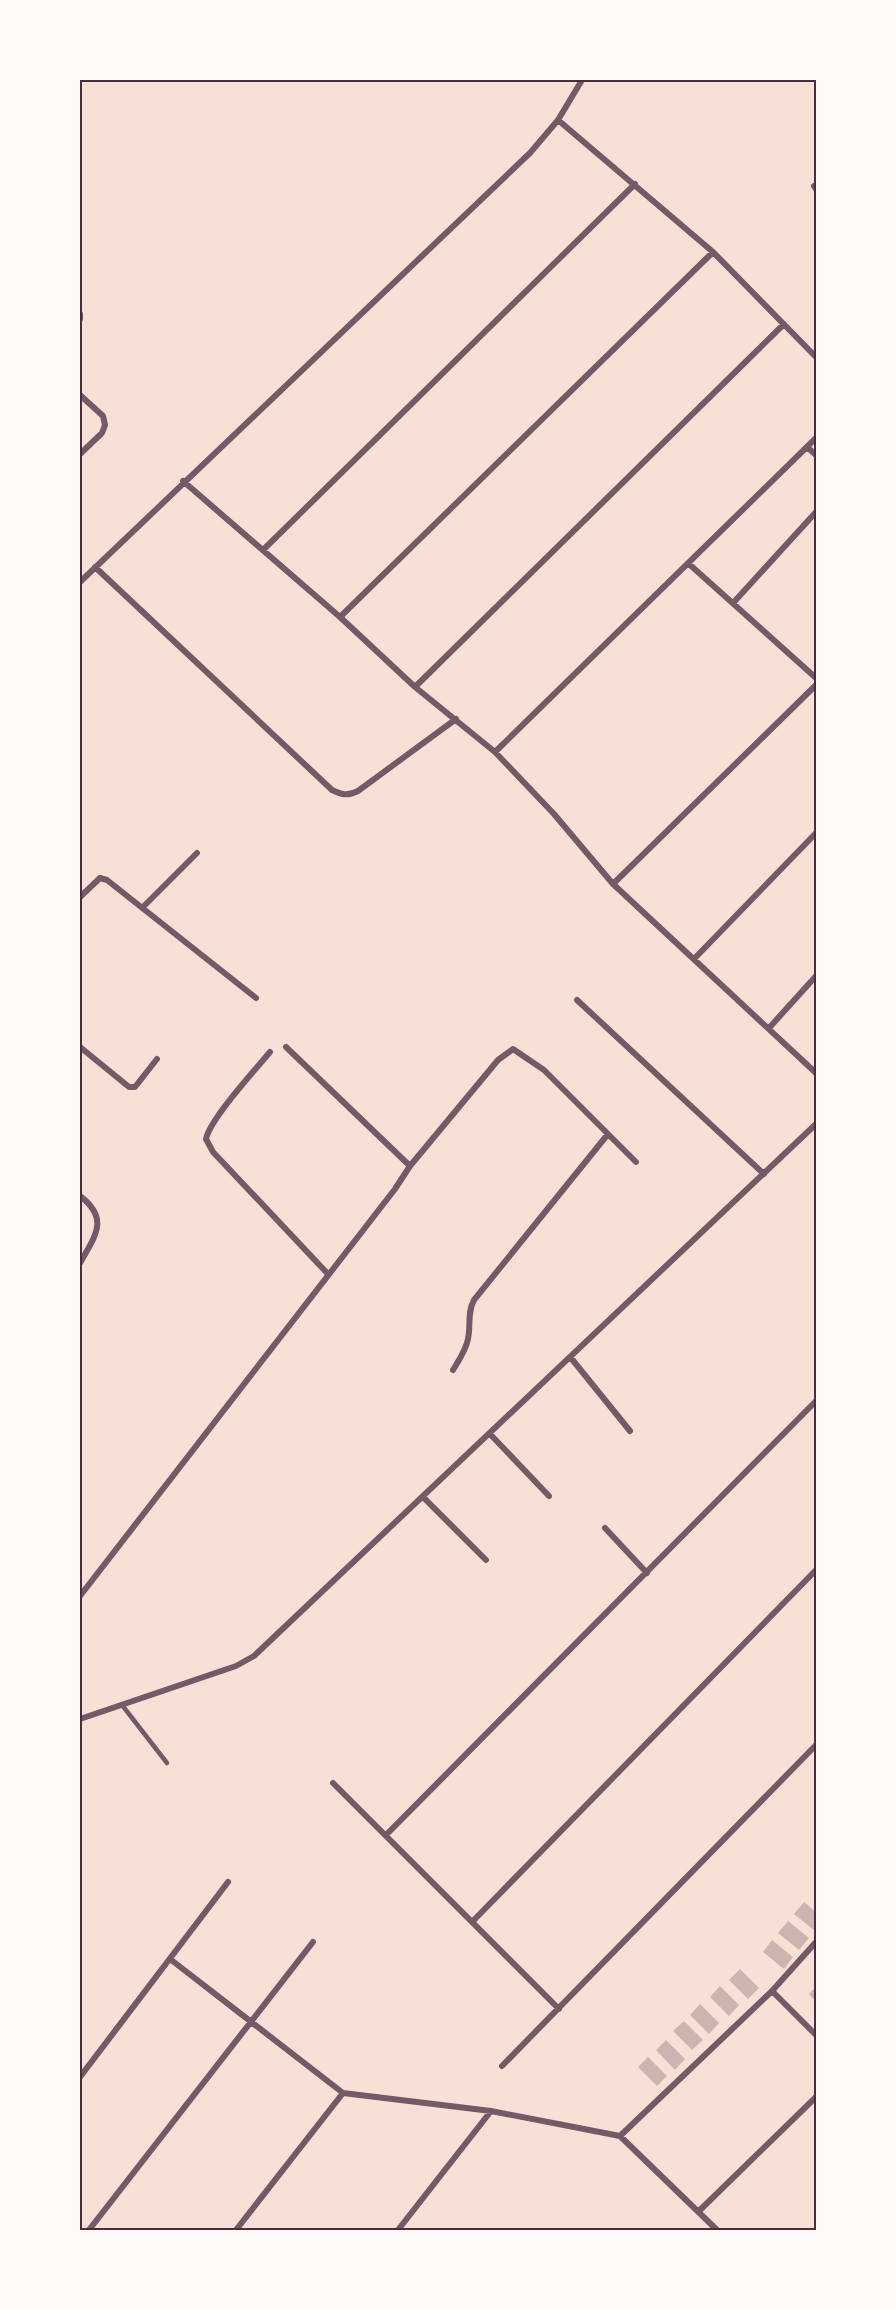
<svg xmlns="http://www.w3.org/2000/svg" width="896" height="2310" font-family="'IBM Plex Sans',sans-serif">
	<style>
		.building { fill: #ccb4b1 }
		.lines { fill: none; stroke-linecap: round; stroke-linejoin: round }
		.service { stroke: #755966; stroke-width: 4.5 }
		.minor { stroke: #755966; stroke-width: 6 }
		.neatline { fill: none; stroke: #4a2c40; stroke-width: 2 }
	</style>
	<rect width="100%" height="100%" fill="#f7e1d7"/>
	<!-- building -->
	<path class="building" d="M804 1902 816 1912 815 1931 794 1914Z
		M788 1921 809 1938 799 1950 778 1933Z
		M772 1940 793 1957 784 1969 763 1952Z
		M740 1969 759 1988 748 1999 729 1980Z
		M720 1986 739 2005 729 2016 710 1997Z
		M816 1986V2002L809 1994Z
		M700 2004 719 2023 709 2034 690 2015Z
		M684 2021 703 2040 692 2050 673 2031Z
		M666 2040 685 2059 675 2070 656 2050Z
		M648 2057 667 2076 657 2086 638 2067Z"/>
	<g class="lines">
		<!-- service -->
		<path class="service" d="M122 1705 167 1763"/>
		<!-- minor -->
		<path class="minor" d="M558 120 713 252 816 357
			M814 186 816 189
			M80 314V319
			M80 395 103 416 105 425 102 433 80 454
			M808 448 816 455
			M183 481 340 617 415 687 495 752 554 814 613 884 816 1073
			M263 550 635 184
			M689 564 816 678
			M95 567 332 790C342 795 348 796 358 791L456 719
			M80 582 530 153 558 120 582 80
			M734 602 816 512
			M340 617 713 252
			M415 687 784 324
			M495 752 816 438
			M613 884 816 685
			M80 897 100 878 107 880 256 998
			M142 908 197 853
			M694 959 816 833
			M577 1000 764 1174
			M769 1028 816 976
			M80 1047 129 1087H135L157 1059
			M270 1052C255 1070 210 1119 206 1139L213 1152 328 1274
			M410 1166 498 1060 513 1049 544 1070 636 1162
			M80 1196C110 1219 95 1236 80 1263
			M571 1358 630 1431
			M453 1370C459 1360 466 1350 468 1339 471 1325 467 1313 474 1300L608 1134
			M490 1434 549 1496
			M423 1497 486 1560
			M605 1528 647 1573
			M80 1596 395 1189 410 1166 286 1047
			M80 1719 236 1666 254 1656 816 1124
			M333 1783 559 2009
			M386 1835 816 1401
			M472 1922 816 1570
			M170 1959 343 2093 491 2111 620 2136 772 1991 816 1942
			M772 1991 816 2035
			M502 2066 816 1745
			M80 2077 228 1882
			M620 2136 717 2230
			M698 2212 816 2097
			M89 2230 313 1942
			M236 2230 343 2093
			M398 2230 491 2111"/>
	</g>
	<!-- border -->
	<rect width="896" height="2310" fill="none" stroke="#fffaf5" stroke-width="162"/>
	<rect x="81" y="81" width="734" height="2148" class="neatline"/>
</svg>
